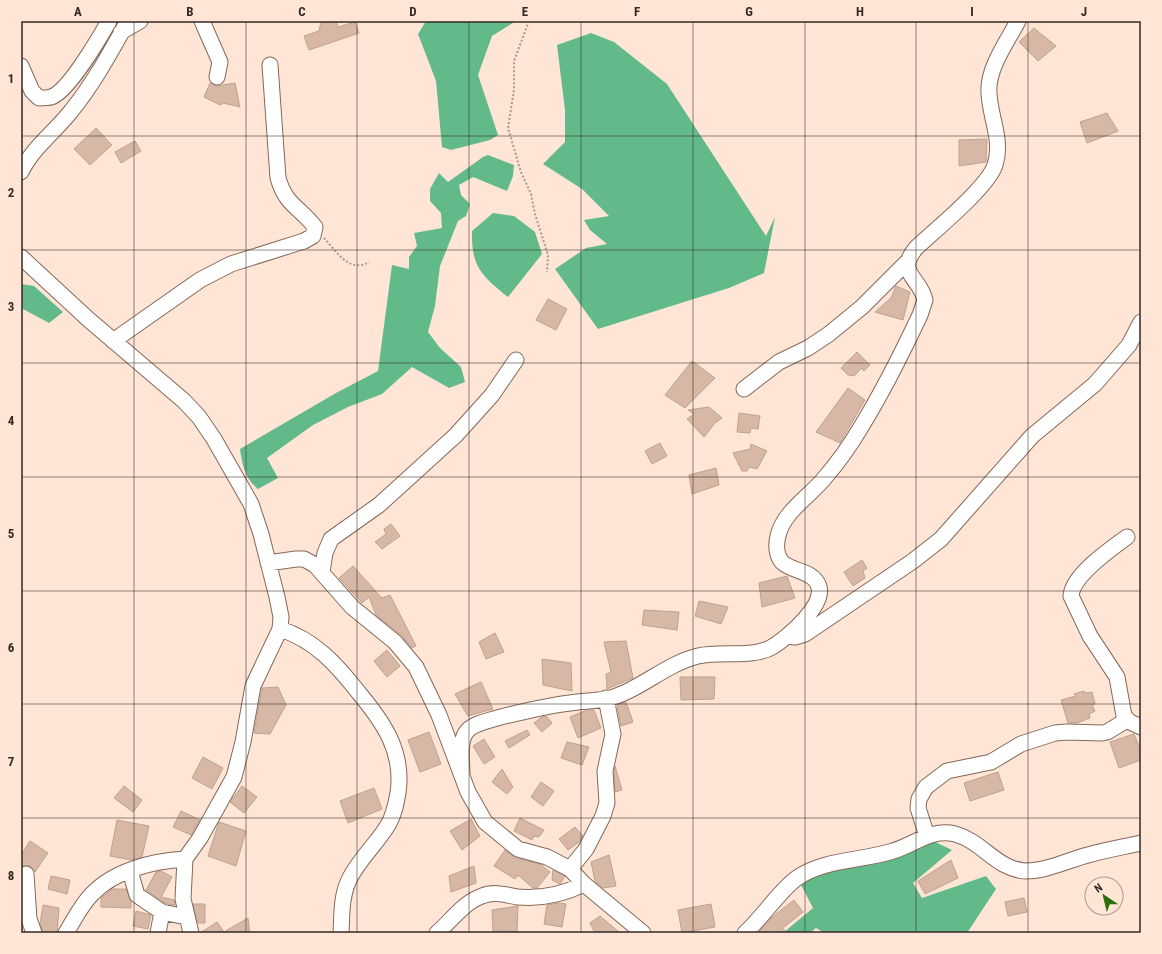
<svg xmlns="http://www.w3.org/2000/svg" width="1162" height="954" font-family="'Roboto Condensed',sans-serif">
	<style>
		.forest { fill: #62ba8a }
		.building { fill: #d7b8a6; stroke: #bea18f }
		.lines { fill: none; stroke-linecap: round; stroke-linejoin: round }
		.minor-casing { stroke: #846858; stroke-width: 17 }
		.path { stroke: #ac988c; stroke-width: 2; stroke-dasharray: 2 2; stroke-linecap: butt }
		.minor { stroke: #fff; stroke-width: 15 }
		.grid { fill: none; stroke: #352922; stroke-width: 1; stroke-opacity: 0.55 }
		.neatline { fill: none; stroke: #352922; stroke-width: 1.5 }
		.grid-label { font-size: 13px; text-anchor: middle; font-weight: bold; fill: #352922 }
	</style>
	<rect width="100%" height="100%" fill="#ffe5d6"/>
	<!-- forest -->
	<path class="forest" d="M426 21H516L492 36 478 75 498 135 490 140 451 150 442 147 436 81 418 34Z
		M591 33 614 42 667 84 766 236 775 217 764 273 729 288 598 329 555 269 586 248 607 244 590 230 584 220 609 216 582 189 543 164 565 142V110L557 45Z
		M488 155 514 165 513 176 507 191 473 177 459 185 461 195 470 204 466 216 458 221 440 266 435 306 428 332 440 348 461 367 465 382 449 388 412 367 382 394 348 407 313 425 267 458 278 478 258 489C245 479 242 464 240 449L336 393 378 371 392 265 409 269V257L417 246 414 233 442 228 441 213 430 201V189L439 173 448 182 483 157Z
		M493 213 514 216 535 232 542 254 508 297C482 276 471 267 472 231Z
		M21 284 34 286 63 312 49 323 23 309 21 316Z
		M931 840 952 850 913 883 922 898 986 876 996 889 967 933H825L816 928 810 933H783L813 908 799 881Z"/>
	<!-- building -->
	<path class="building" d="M321 21H336L338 27 355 22 359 33 309 50 304 36 319 31Z
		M1034 28 1056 46 1038 61 1019 42Z
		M210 83 216 86 235 83 240 107 223 103 220 105 204 97Z
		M1107 113 1118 131 1087 143 1080 122Z
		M96 128 112 145 90 165 74 149Z
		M987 139 986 162 959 166V140Z
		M135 141 141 151 121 163 115 152Z
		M896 286 910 292 903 320 875 312 891 298Z
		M548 299 567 309 556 330 536 320Z
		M857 352 870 365 864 371 862 368 854 376 848 375 841 368Z
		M692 361 715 378 685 408 665 395Z
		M848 388 865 400 840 443 816 432Z
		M709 407 722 418 715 423 704 437 687 419 694 414 688 410Z
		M739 413 760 416 758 429 751 428 750 433 737 432Z
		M660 443 667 456 652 464 645 451Z
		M751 444 767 451 757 469 749 467 747 471H742L733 453 750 449Z
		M716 468 719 485 692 494 689 475Z
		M391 524 400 536 382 549 375 542 386 534 384 529Z
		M862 560 867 568 863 571 865 578 853 586 844 572Z
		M353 566 382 598 390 595 416 646 412 648 401 635 376 615 369 597 362 603 339 578Z
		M787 576 795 598 762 607 759 583Z
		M699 601 728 607 721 624 695 616Z
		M644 610 679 612 677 630 642 625Z
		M495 633 504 652 486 659 479 642Z
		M626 641 633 678 607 689 606 674 611 672 604 642Z
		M387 650 400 666 387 677 374 661Z
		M542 659 571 663 572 691 543 685Z
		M680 677H715L714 699 681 700Z
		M481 682 493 709 468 716 455 694Z
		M278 687 286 705 270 734 254 733 262 688Z
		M1084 691 1085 693 1092 692 1095 704 1092 705 1095 711 1089 714 1090 718 1077 723H1068L1061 700 1076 696 1074 694Z
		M626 702 633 722 621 726 617 705Z
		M587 710H594L601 728 578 738 570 717Z
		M546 716 552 723 542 732 534 723 542 717Z
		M527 730 530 735 509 748 505 741Z
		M429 732 441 764 420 772 408 740Z
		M1134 734 1141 751V760L1119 768 1110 742Z
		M484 739 495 757 484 764 473 746Z
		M567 742 589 747 582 765 561 758Z
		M203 757 223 768 212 789 192 778Z
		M615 766 622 790 615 792 614 772Z
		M502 769 513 787 507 794 492 782Z
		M998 772 1004 790 970 801 964 783Z
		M541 782 554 791 543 806 531 797Z
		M124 786 142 800 133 812 114 798Z
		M242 786 257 797 244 813 230 802Z
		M374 788 382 809 348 823 340 801Z
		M181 811 200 820 191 835 173 827Z
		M520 818 544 830 539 837 534 836 532 840 514 831Z
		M471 819 480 836 462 850 450 831Z
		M117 820 149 826 142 857 131 860 110 856Z
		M219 822 246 831 236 866 208 856Z
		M575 827 583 836 579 842 568 850 559 839Z
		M30 841 48 853 35 872 30 866H21V855Z
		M505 850 515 858 540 864 550 872 537 888H533L518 875 515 879 494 866Z
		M609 855 616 886 603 888 595 881 591 862Z
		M951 860 958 878 925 894 918 881Z
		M474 866 476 883 451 892 449 876Z
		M553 870 565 876 560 884 552 880Z
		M161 871 172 877 161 897 174 900 175 905 166 904 146 890 156 872Z
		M51 876 70 880 67 894 48 889Z
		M112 889H126L131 901V908L101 907V898Z
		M1024 898 1027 912 1008 916 1005 902Z
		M794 900 803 912 783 928 786 933H758L771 918Z
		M559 903 566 904 562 927 544 924 547 905Z
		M193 904H205V923H198Z
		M711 904 715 927 682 933 678 910Z
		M43 905 59 908 57 932 43 933 40 924Z
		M518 906 517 932 493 931 492 910Z
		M136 911 151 915 148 929 133 926Z
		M600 916 620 933H595L590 923Z
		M248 918 250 933H200L217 922 224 932Z"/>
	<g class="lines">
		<!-- minor casing -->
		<g class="minor-casing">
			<path id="minor" d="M202 21 220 62 217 77
				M121 32 140 21
				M21 66 32 91 39 98C42 98 48 98 51 97 68 92 100 37 109 21
				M21 172C32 148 56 131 72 110 94 83 111 51 128 21
				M21 257 88 319 184 401 199 417 214 439 251 504 261 534 277 597 281 617 280 629 253 686 243 742 234 777 200 838 185 859 183 899 191 933
				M113 341 200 280 231 264 304 241 313 236 315 227C300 207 286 206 278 178L270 65
				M744 389 779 362 808 348 829 334 862 307 908 261
				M1127 537C1112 548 1072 575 1071 596L1090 636 1117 677 1124 716 1130 722 1141 727
				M268 563 296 559H304L315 565 352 607 395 642 416 667 439 715 468 792 485 822 518 849 547 857 570 869 584 884 643 933
				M322 572 325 553 331 539 379 505 456 435 492 395 516 360
				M280 629C315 640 337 665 359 693 384 723 404 752 398 793 396 804 394 815 388 825 376 845 357 861 348 882 341 898 342 916 341 933
				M787 636 795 637 805 634 913 561 941 539 1032 436 1095 384 1129 345 1141 322
				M462 775C462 762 458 740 468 730 475 723 488 721 497 718 521 712 546 706 570 703 582 701 594 701 606 699 638 692 665 664 698 656 721 651 754 658 772 647 787 638 832 601 816 581 808 570 791 571 782 562 776 555 776 544 778 536 783 513 807 498 822 481 836 465 850 446 861 427 882 393 903 351 920 315L925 300C920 277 895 273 916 248 935 230 988 187 995 165 1003 140 990 118 989 93 987 69 1007 42 1018 21
				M927 836 918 808 919 799 926 787 947 771 991 762 1021 744 1055 733 1067 732 1102 733 1107 732 1127 720
				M570 869 586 849 603 816 607 803 605 771 613 734 606 698
				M130 871 137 895 162 912 186 917
				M26 874 29 919 34 933
				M66 933C74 920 81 905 92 894 115 870 153 861 185 859
				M158 933 162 912
				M437 933C451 921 464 902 482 896 494 891 506 895 518 897 542 899 564 894 584 884
				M745 933C762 918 780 890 797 878 824 859 862 861 893 851 914 845 931 828 955 834 982 841 997 870 1026 871 1047 871 1068 860 1088 855 1105 850 1123 847 1141 843"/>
		</g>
		<!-- path -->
		<path class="path" d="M529 21 514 61V90L508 128 521 172 531 194 535 214 548 255 547 272
			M324 238C336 251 350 274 369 262"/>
		<!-- minor -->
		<use href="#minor" class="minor"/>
	</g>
	<!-- grid -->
	<path class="grid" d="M134 21V933M246 21V933M357 21V933M469 21V933M581 21V933M693 21V933M805 21V933M916 21V933M1028 21V933M21 136H1141M21 250H1141M21 363H1141M21 477H1141M21 591H1141M21 704H1141M21 818H1141"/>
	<!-- border -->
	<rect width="1162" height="954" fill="none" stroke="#ffe5d6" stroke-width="44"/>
	<!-- north arrow -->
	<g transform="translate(1104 896) rotate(325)"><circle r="19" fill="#ffe5d6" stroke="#ae9a8e"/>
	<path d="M0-3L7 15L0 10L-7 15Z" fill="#2c700c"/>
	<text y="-6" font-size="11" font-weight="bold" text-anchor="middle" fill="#352922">N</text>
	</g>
	<rect x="22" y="22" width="1118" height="910" class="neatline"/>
	<g class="grid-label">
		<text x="78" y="16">A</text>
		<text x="190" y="16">B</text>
		<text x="302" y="16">C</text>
		<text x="413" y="16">D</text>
		<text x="525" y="16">E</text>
		<text x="637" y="16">F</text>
		<text x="749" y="16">G</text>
		<text x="860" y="16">H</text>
		<text x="972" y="16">I</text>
		<text x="1084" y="16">J</text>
		<text x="11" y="83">1</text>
		<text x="11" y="197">2</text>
		<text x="11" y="311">3</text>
		<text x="11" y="425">4</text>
		<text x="11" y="538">5</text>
		<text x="11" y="652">6</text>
		<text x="11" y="766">7</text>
		<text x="11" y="880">8</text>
	</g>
</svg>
